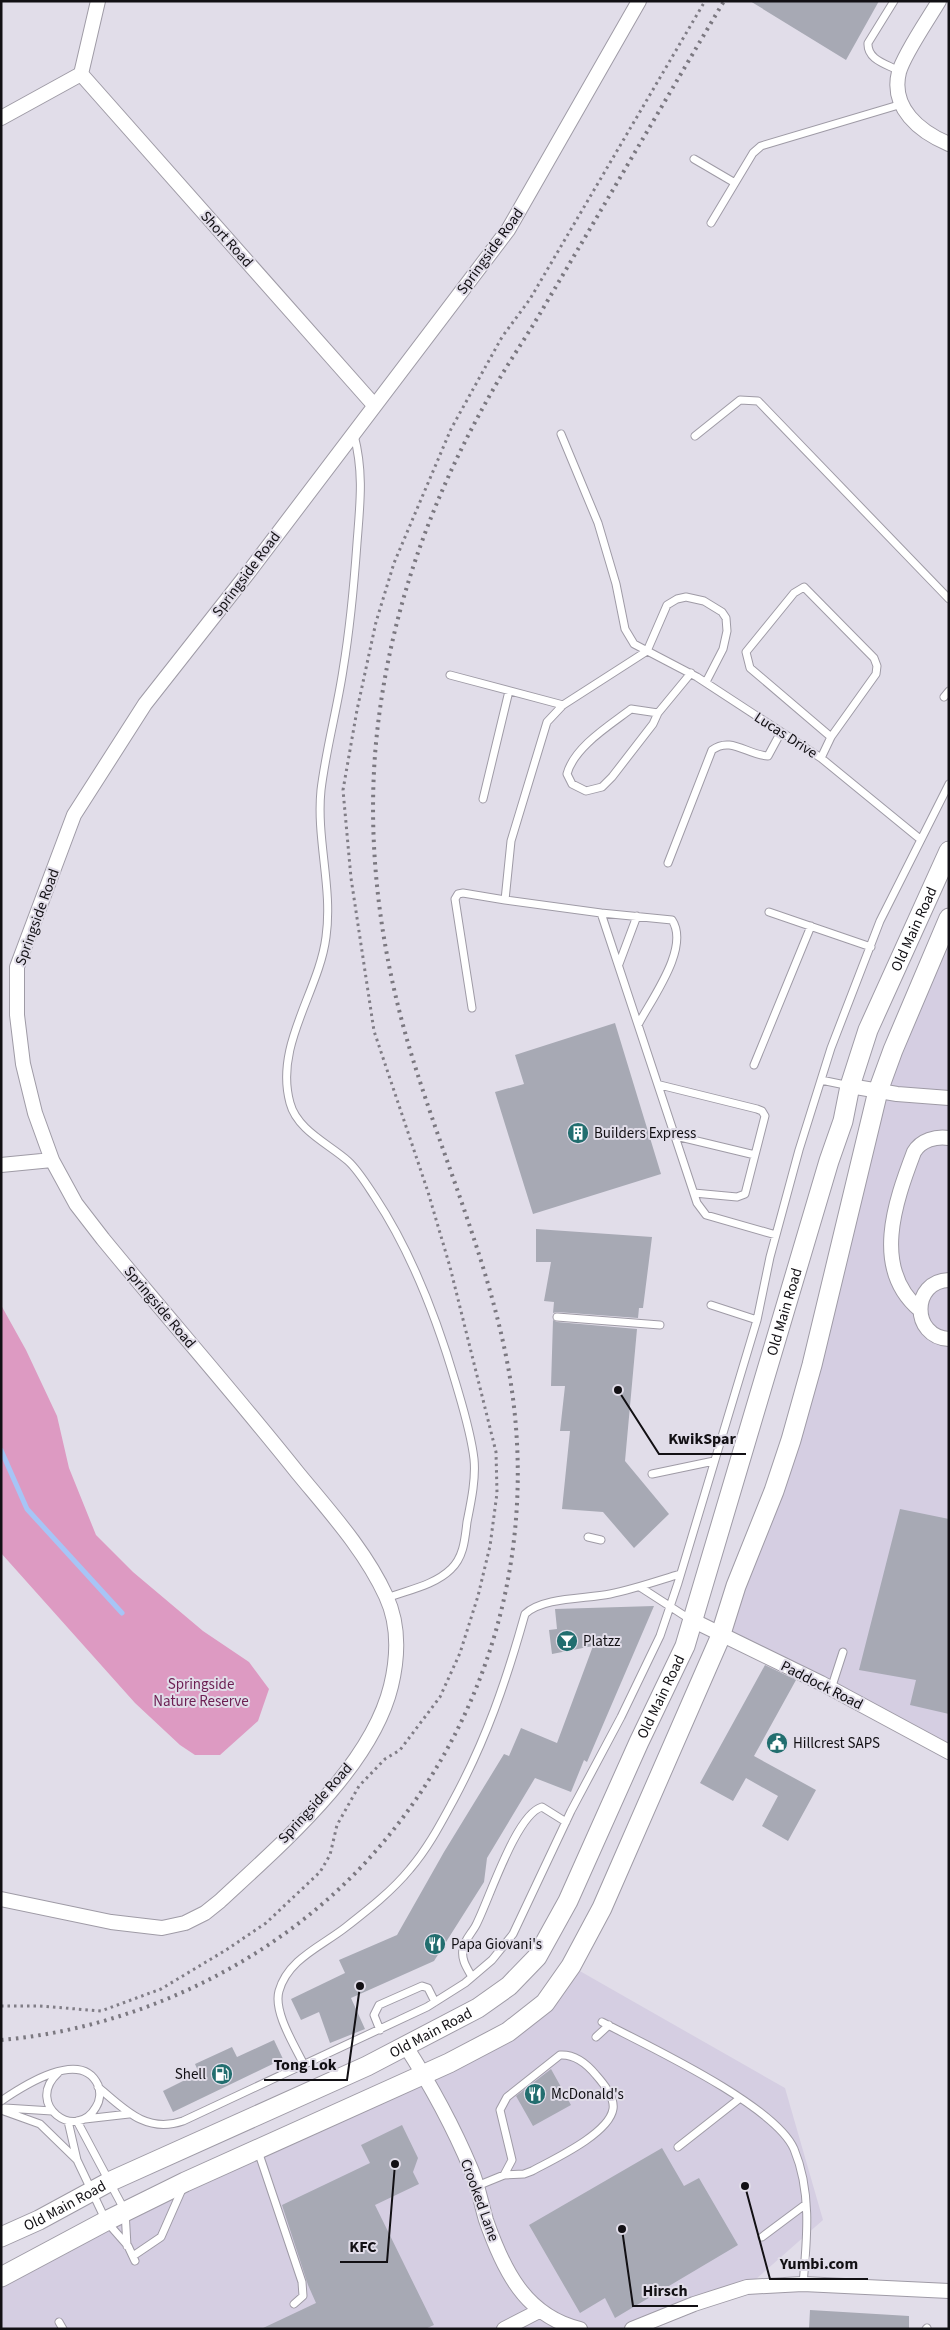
<svg xmlns="http://www.w3.org/2000/svg" width="950" height="2330" font-family="'Source Sans 3',sans-serif">
	<style>
		.built { fill: #d5cee2 }
		.green { fill: #dd9ac2 }
		.lines { fill: none; stroke-linecap: round; stroke-linejoin: round }
		.stream { stroke: #a7c5f6; stroke-width: 5 }
		.building { fill: #a7a9b4 }
		.lane-casing { stroke: #9f9ba6; stroke-width: 9 }
		.street-casing { stroke: #9f9ba6; stroke-width: 16 }
		.secondary-casing { stroke: #9f9ba6; stroke-width: 21 }
		.path { stroke: #807d86; stroke-width: 3; stroke-dasharray: 2.5 4; stroke-linecap: butt }
		.lane { stroke: #fff; stroke-width: 7 }
		.street { stroke: #fff; stroke-width: 14 }
		.secondary { stroke: #fff; stroke-width: 19 }
		.rail { stroke: #7b7880; stroke-width: 4; stroke-dasharray: 2.5 5; stroke-linecap: butt }
		.labels { text-anchor: middle; stroke-width: 4; stroke-linejoin: round; paint-order: stroke }
		.street-label { font-size: 15px; fill: #121014; stroke: #e1dde9 }
		.poi-label { font-size: 15px; fill: #121014; stroke: #e1dde9; text-anchor: start }
		.park-label { font-size: 15px; fill: #6c1e52; stroke: #e1dde9 }
		.leader { fill: none; stroke: #121014; stroke-width: 2 }
		.callout-dot { fill: #121014; stroke: #e1dde9; stroke-width: 2 }
		.callout-label { font-size: 16px; text-anchor: middle; font-weight: bold; fill: #121014; stroke: #e1dde9; stroke-width: 4; stroke-linejoin: round; paint-order: stroke }
	</style>
	<rect width="100%" height="100%" fill="#e1dde9"/>
	<!-- built -->
	<path class="built" d="M949 918V1752L721 1634 774 1491 871 1120Z
		M571 1966 785 2088 823 2220 747 2287 632 2329H1V2277L508 2032Z"/>
	<!-- green -->
	<path class="green" d="M1 1305 26 1350 57 1416 69 1468 96 1535 133 1572 203 1631 249 1662 269 1689 258 1721 220 1755H195L180 1745 135 1703 1 1553Z"/>
	<g class="lines">
		<!-- stream -->
		<path class="stream" d="M1 1450 27 1509 122 1613"/>
	</g>
	<!-- building -->
	<path class="building" d="M750 1H879L846 60Z
		M615 1023 661 1174 533 1214 495 1092 524 1084 515 1055Z
		M536 1229 652 1237 643 1308H639L638 1318 557 1312 553 1313 554 1302 544 1301 551 1262H536Z
		M553 1320 557 1322 637 1329 625 1461 669 1514 634 1548 603 1512 562 1509 570 1431H560L565 1386H551Z
		M900 1509 949 1519V1714L910 1705 916 1680 859 1670Z
		M654 1606 587 1762 584 1760 571 1792 535 1778 487 1858 484 1882 434 1961 351 1998 365 2029 330 2043 319 2012 301 2020 291 1999 345 1973 339 1960 397 1935 444 1852 504 1754 509 1756 521 1728 557 1743 593 1646 552 1654 549 1630 557 1629 555 1609Z
		M765 1665 796 1680 754 1756 816 1790 788 1841 762 1826 778 1796 746 1778 733 1801 700 1783Z
		M274 2040 283 2059 173 2112 163 2091 199 2073 195 2064 232 2047 237 2057Z
		M551 2069 571 2105 533 2126 516 2096Z
		M402 2125 418 2158 413 2172 419 2184 375 2205 434 2325 425 2329H261L316 2303 308 2285 282 2205 370 2163 361 2145Z
		M662 2148 684 2186 699 2178 738 2245 615 2318 605 2298 580 2313 529 2225Z
		M810 2310 909 2316V2329H809Z"/>
	<g class="lines">
		<!-- lane casing -->
		<g class="lane-casing">
			<path id="lane" d="M894 1 868 43C867 60 887 64 899 71
				M694 159 735 183
				M711 223 753 153 761 146 902 104
				M561 434 598 523 616 584 625 629 634 644 697 677 821 758 920 839
				M354 435C364 473 360 504 357 543 354 585 350 628 343 670 337 710 326 749 321 790 316 839 333 888 326 937 319 992 274 1045 290 1103 297 1130 329 1144 348 1161 358 1170 367 1185 375 1197 412 1253 437 1319 456 1384 463 1408 471 1433 474 1459 476 1479 471 1502 467 1522 465 1538 464 1557 451 1569 435 1585 408 1590 387 1598
				M695 436 740 400 758 401 949 599
				M450 675 563 705
				M706 682 723 649 727 631 726 618 722 612 704 601 686 597 677 599 667 605 647 651 563 705 547 722 511 841 505 900 601 913 697 1203 706 1215 776 1235
				M944 697 949 691
				M658 713 631 709C610 725 574 747 567 774L572 784 586 791 602 787 612 777 653 724 658 713 691 673
				M821 758 831 737 876 674 877 666 874 658 804 587 794 593 746 652 750 668 831 737
				M483 799 509 691
				M668 863 712 750C731 736 747 755 768 756L781 732
				M769 912 871 947
				M601 913 672 920C690 947 653 997 639 1023
				M619 964 637 916
				M472 1008 455 899 458 894 463 893 505 900
				M754 1065 811 926
				M821 1080 850 1086
				M660 1085 757 1109 762 1111 765 1116 745 1194 737 1197 694 1193
				M676 1136 755 1155
				M711 1305 757 1320
				M557 1317 660 1325
				M652 1474 714 1461
				M588 1537 601 1540
				M640 1587 691 1620
				M831 1689 843 1652
				M472 1977C467 1968 461 1960 463 1949 464 1940 472 1933 476 1925 489 1900 516 1814 542 1807L566 1822
				M602 2022C646 2045 775 2105 794 2149 812 2192 807 2239 803 2284
				M380 2030 374 2015 379 2005 422 1986 428 1988 435 2002
				M596 2037 609 2025
				M304 2065C295 2046 273 2012 279 1991 288 1959 322 1946 346 1927 369 1909 392 1891 410 1869 428 1848 440 1825 453 1801 486 1740 506 1682 525 1614 543 1597 586 1599 610 1594 634 1589 657 1581 680 1574
				M98 2087C124 2109 146 2134 183 2121L427 2007 465 1983 492 1960 513 1934 571 1811 621 1717 660 1636 678 1583 757 1320 770 1257 799 1150 831 1048 880 921 949 784
				M1 2101C23 2086 81 2048 98 2085 101 2092 100 2101 96 2107 76 2143 24 2104 58 2073
				M5 2108 52 2111
				M1 2110 40 2124 77 2160 106 2221 128 2246 135 2261
				M85 2119 129 2114
				M68 2121 77 2160
				M77 2121 125 2211 127 2246
				M678 2147 739 2099
				M258 2151 302 2282 303 2296 294 2304
				M477 2186 504 2175 524 2174 532 2171C552 2160 609 2134 613 2109 615 2097 603 2083 596 2075 587 2064 575 2054 560 2055L507 2097 500 2110 512 2160 504 2175
				M762 2237 806 2204
				M133 2256 161 2237 183 2187
				M59 2322 63 2329
				M926 2329 927 2328"/>
		</g>
		<!-- street casing -->
		<g class="street-casing">
			<path id="street" d="M939 1C929 18 904 54 899 72 890 108 920 132 949 144
				M81 74 374 405
				M1 118 81 74 98 1
				M850 1086 897 1094 949 1098
				M1 1165 52 1160
				M949 1280C911 1281 911 1337 949 1339
				M920 1310C871 1269 895 1202 914 1152 921 1140 936 1136 949 1138
				M694 1621 821 1683 949 1752
				M1 1899 111 1922 162 1928 185 1923 205 1913 220 1901C280 1845 371 1768 391 1686 398 1657 399 1624 386 1596 365 1550 329 1511 297 1472 234 1393 167 1317 103 1239L76 1204 52 1160 35 1113 23 1064 17 1015V967L74 815 145 704 248 573 508 230 639 1
				M405 2045C430 2084 453 2126 471 2169 478 2185 481 2203 486 2220 503 2269 525 2316 580 2329
				M504 2329 539 2311
				M632 2329 694 2304 747 2287 803 2284 949 2291"/>
		</g>
		<!-- secondary casing -->
		<g class="secondary-casing">
			<g id="secondary">
				<path id="s1" d="M1 2237 39 2220 109 2182 367 2066 478 2008 509 1986 537 1957 568 1901 639 1742 685 1646 829 1161 843 1121 850 1086 868 1030 949 851"/>
				<path d="M1 2277 106 2221 185 2182 449 2063 508 2032 545 2003 571 1966 602 1908 719 1640 736 1586 774 1491 791 1440 812 1365 878 1091 893 1050 949 918"/>
			</g>
		</g>
		<!-- path -->
		<path class="path" d="M1 2006H40L101 2011 161 1989 226 1950 266 1923 320 1872 330 1855 337 1825 359 1786 385 1759 400 1750 440 1697 460 1653 478 1596 490 1546 497 1493 496 1452 450 1267 428 1192 374 1031 351 878 343 790 357 710 376 622 394 563 451 429 502 337 530 299 705 1"/>
		<!-- lane -->
		<use href="#lane" class="lane"/>
		<!-- street -->
		<use href="#street" class="street"/>
		<!-- secondary -->
		<use href="#secondary" class="secondary"/>
		<!-- rail -->
		<path class="rail" d="M1 2040C137 2028 272 1963 365 1863 492 1725 543 1540 506 1356 486 1257 445 1162 415 1066 382 962 366 852 376 743 388 616 431 497 494 388 510 360 529 333 545 305 605 204 664 102 724 1"/>
	</g>
	<!-- icons -->
	<defs>
		<g id="building-disc" transform="scale(1.125)"><circle r="9.5" fill="#226e6f" stroke="#e1dde9"/><path d="M-4-6H4V6H1V3H-1V6H-4ZM-2.5-4.3h1.7v1.8h-1.7ZM.8-4.3h1.7v1.8H.8ZM-2.5-1h1.7V.8h-1.7ZM.8-1h1.7V.8H.8Z" fill="#fff"/></g>
		<g id="bar-disc" transform="scale(1.125)"><circle r="9.5" fill="#226e6f" stroke="#e1dde9"/><path d="M-6-5H6L.8 .8V4.5H3.5V6h-7V4.5H-.8V.8Z" fill="#fff"/></g>
		<g id="civic-disc" transform="scale(1.125)"><circle r="9.5" fill="#226e6f" stroke="#e1dde9"/><path d="M-.6-6.5H3V-4.5H.6V-3L4-1V1h2V6H-6V1h2V-1L-.6-3ZM-1.2 2.5V6h2.4V2.5Z" fill="#fff"/></g>
		<g id="restaurant-disc" transform="scale(1.125)"><circle r="9.5" fill="#226e6f" stroke="#e1dde9"/><path d="M-5-6h1v4h1v-4h1v4h1v-4h1v5L-1.5 .5V6h-2V.5L-5-1ZM5-6V6H3V1.5H1.5Q1.5-4 5-6Z" fill="#fff"/></g>
		<g id="fuel-disc" transform="scale(1.125)"><circle r="9.5" fill="#226e6f" stroke="#e1dde9"/><path d="M-5.5-6h7V0h2V4h1.3V-2.5L3-4.5l.8-.8L6-3V5H2.5V1h-1V6h-7ZM-4.2-4.7v3.2H.2V-4.7Z" fill="#fff"/></g>
	</defs>
	<g fill-rule="evenodd">
		<use href="#building-disc" x="578" y="1133"/>
		<use href="#bar-disc" x="567" y="1641"/>
		<use href="#civic-disc" x="777" y="1743"/>
		<use href="#restaurant-disc" x="435" y="1944"/>
		<use href="#fuel-disc" x="222" y="2074"/>
		<use href="#restaurant-disc" x="535" y="2094"/>
	</g>
	<g class="labels">
		<!-- street labels -->
		<g class="street-label">
			<text transform="translate(227 239) rotate(48)" y="5">Short Road</text>
			<text transform="translate(490 251) rotate(-54)" y="5">Springside Road</text>
			<text transform="translate(246 574) rotate(-53)" y="5">Springside Road</text>
			<text transform="translate(786 735) rotate(33)" y="5">Lucas Drive</text>
			<text transform="translate(37 917) rotate(-70)" y="5">Springside Road</text>
			<text dy="5" stroke="none"><textPath href="#s1" startOffset="1706">Old Main Road</textPath></text>
			<text transform="translate(160 1307) rotate(50)" y="5">Springside Road</text>
			<text dy="5" stroke="none"><textPath href="#s1" startOffset="1301">Old Main Road</textPath></text>
			<text transform="translate(822 1685) rotate(27)" y="5">Paddock Road</text>
			<text dy="5" stroke="none"><textPath href="#s1" startOffset="896">Old Main Road</textPath></text>
			<text transform="translate(315 1803) rotate(-48)" y="5">Springside Road</text>
			<text dy="5" stroke="none"><textPath href="#s1" startOffset="476">Old Main Road</textPath></text>
			<text transform="translate(480 2200) rotate(70)" y="5">Crooked Lane</text>
			<text dy="5" stroke="none"><textPath href="#s1" startOffset="71">Old Main Road</textPath></text>
		</g>
		<!-- poi labels -->
		<g class="poi-label">
			<text x="594" y="1138">Builders Express</text>
			<text x="583" y="1646">Platzz</text>
			<text x="793" y="1748">Hillcrest SAPS</text>
			<text x="451" y="1949">Papa Giovani's</text>
			<text x="206" y="2079" text-anchor="end">Shell</text>
			<text x="551" y="2099">McDonald's</text>
		</g>
		<!-- park labels -->
		<g class="park-label">
			<text x="201" y="1689">Springside<tspan x="201" dy="17">Nature Reserve</tspan></text>
		</g>
	</g>
	<!-- callouts -->
	<path class="leader" d="M618 1390L659 1454H746M360 1986L347 2080H264M395 2164L387 2262H340M745 2186L770 2279H868M622 2229L633 2306H698"/>
	<g class="callout-dot">
		<circle cx="618" cy="1390" r="5"/>
		<circle cx="360" cy="1986" r="5"/>
		<circle cx="395" cy="2164" r="5"/>
		<circle cx="745" cy="2186" r="5"/>
		<circle cx="622" cy="2229" r="5"/>
	</g>
	<g class="callout-label">
		<text x="702" y="1444">KwikSpar</text>
		<text x="305" y="2070">Tong Lok</text>
		<text x="363" y="2252">KFC</text>
		<text x="819" y="2269">Yumbi.com</text>
		<text x="665" y="2296">Hirsch</text>
	</g>
	<!-- border -->
	<rect width="950" height="2330" fill="none" stroke="#121014" stroke-width="5"/>
</svg>
